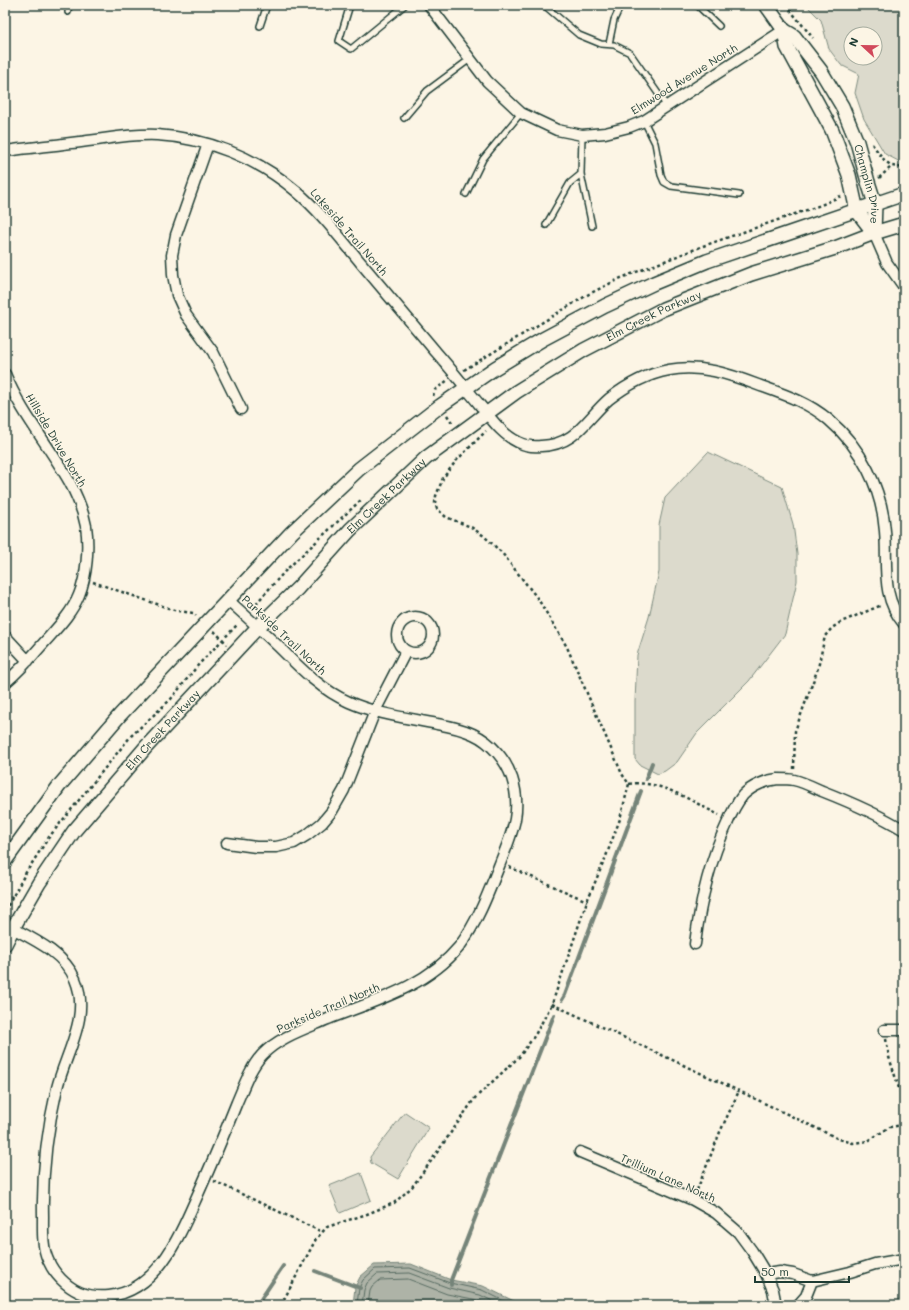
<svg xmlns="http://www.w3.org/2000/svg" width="909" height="1310" font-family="Mali,sans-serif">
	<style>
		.green { fill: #dcdacc; stroke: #7e8c80; fill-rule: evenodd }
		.water { fill: #aeb3a7; stroke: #758479 }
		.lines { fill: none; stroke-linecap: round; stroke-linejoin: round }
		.shore { stroke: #586c62; stroke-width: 1 }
		.stream { stroke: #758479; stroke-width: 4 }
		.service-casing { stroke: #1f3d34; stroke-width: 8 }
		.minor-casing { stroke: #1f3d34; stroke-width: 13 }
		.tertiary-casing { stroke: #1f3d34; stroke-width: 16 }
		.path { stroke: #1f3d34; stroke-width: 2.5; stroke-dasharray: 3 3; stroke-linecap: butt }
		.service { stroke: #fcf5e5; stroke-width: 5 }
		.minor { stroke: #fcf5e5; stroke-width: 10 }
		.tertiary { stroke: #fcf5e5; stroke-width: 13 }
		.labels { text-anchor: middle; stroke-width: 3; stroke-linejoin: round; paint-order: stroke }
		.street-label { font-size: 11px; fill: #1f3d34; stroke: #fcf5e5 }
	</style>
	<rect width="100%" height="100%" fill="#fcf5e5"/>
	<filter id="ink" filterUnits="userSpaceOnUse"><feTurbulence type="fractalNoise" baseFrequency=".025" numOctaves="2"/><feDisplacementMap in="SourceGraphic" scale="8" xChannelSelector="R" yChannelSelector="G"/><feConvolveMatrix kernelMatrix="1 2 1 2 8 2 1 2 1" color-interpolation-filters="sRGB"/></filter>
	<g filter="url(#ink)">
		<!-- green -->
		<path class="green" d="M806 5H904V164L885 154 864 119 855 93 859 74 841 65 829 49 821 20ZM851 34H875V58H851Z
			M708 452 782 487 793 524 797 554V581L785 634 749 681 697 733 677 762 665 771 658 774 640 765 635 759V702L637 655 649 617 659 572V525L665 498Z
			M405 1112 429 1128 398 1179 371 1163 370 1157Z
			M361 1173 371 1200 340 1213 329 1186Z"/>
		<!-- water -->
		<path class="water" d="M411 1264 451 1280 483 1286 522 1305H353L355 1287 360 1277 374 1265Z"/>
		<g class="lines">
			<!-- shore -->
			<path class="shore" d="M357 1305 359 1288 363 1280 375 1269 410 1268 450 1283 482 1290 512 1305
				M362 1305 364 1290 367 1283 377 1274 409 1273 449 1288 480 1295 501 1305
				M368 1305 370 1291 372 1287 380 1280 408 1279 447 1294 478 1300 487 1305"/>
			<!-- stream -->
			<path class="stream" d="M646 779 652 763
				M562 1000 565 995 641 791
				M315 1271 360 1288
				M451 1285V1280L554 1015
				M257 1305 283 1266"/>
			<!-- service casing -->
			<g class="service-casing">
				<path id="service" d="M350 5 339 41 351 49 405 5
					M544 5 579 35 601 44 614 45 630 53 666 105
					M697 5 719 26
					M68 12 69 5
					M260 26 267 5
					M609 44 614 20 621 5
					M404 118 427 91 470 59
					M644 121 655 143 661 175 664 182 671 186 739 195
					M582 135 581 174 592 226
					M466 194 483 159 521 113
					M546 225 570 183 581 174"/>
			</g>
			<!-- minor casing -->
			<g class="minor-casing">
				<path id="minor" d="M429 5 487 81 521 113 557 130 582 135 605 133 629 127 644 121 784 30
					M208 144 176 235 172 255 173 275 177 295 186 315 213 352 241 409
					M5 151C35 147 66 144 96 140 117 137 135 134 157 135 207 138 257 158 296 191 321 212 341 239 361 263 386 293 411 322 436 352 451 369 465 387 479 404 491 418 501 434 518 442 526 446 533 447 541 446 576 445 586 419 609 399 627 385 647 374 669 370 700 364 729 374 758 385 783 394 808 402 829 420 861 447 882 489 885 531 888 565 880 596 904 624
					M874 233 887 263 904 287
					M5 374C21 413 48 444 69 481 76 494 83 510 86 526 89 546 87 576 79 595 71 615 55 630 41 646 30 659 18 672 5 683
					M397 635a18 18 0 1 1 36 0a18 18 0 1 1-36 0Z
					M5 636 28 661
					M227 843 256 847H276L294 843 307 835 322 823 332 811 344 790 375 711 406 651
					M5 924C30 938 63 951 75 979 91 1016 66 1052 57 1088 47 1130 42 1173 43 1216 43 1230 42 1247 48 1260 54 1274 66 1286 79 1292 89 1296 99 1297 109 1296 159 1291 181 1232 199 1192 212 1163 225 1132 237 1102 244 1086 250 1068 262 1055 279 1037 305 1029 328 1019 374 1001 426 987 459 947 477 923 488 894 499 866 511 835 523 812 512 778 506 760 491 742 473 734 462 729 449 726 437 724 408 718 376 714 349 702 321 690 299 667 278 646 261 630 245 615 228 600
					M695 944C700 903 709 862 727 824 731 814 736 804 743 795 752 786 766 780 778 779 783 779 789 779 794 780 803 782 813 787 822 791 850 802 878 814 904 830
					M884 1030H904
					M580 1152 693 1200 716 1213 738 1232 752 1251 766 1274
					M812 1281 850 1272 875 1264 904 1259
					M776 1305 773 1290 766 1274 780 1272 793 1274 812 1281 806 1296 798 1305"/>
			</g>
			<!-- tertiary casing -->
			<g class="tertiary-casing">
				<g id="tertiary">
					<path id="s1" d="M766 5 784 30 794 36 821 71 842 106 857 142 868 182 875 204 874 233"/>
					<path d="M784 30 787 47 832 130 849 175 857 211 874 233"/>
					<path d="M5 861 59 786 120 715 292 532 359 469 440 406 495 368 543 339 605 306 654 283 707 261 904 194"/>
					<path id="s2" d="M5 944 13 928 39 883 74 831 146 747 258 627 298 588 350 530 426 458 516 392 584 350 663 309 751 274 835 248 874 233 904 224"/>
				</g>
			</g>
			<!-- path -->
			<path class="path" d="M786 5 813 38
				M872 144 885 161 892 166
				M879 178 892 166 904 168
				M464 370 589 294 621 278 703 246 821 205 841 196
				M433 396 435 390 448 380
				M447 415 453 424
				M93 582 177 611 194 613 196 616
				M252 608 287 569 362 499
				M214 631 227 644
				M794 769 795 731 818 668 825 636 832 628 841 622 882 605
				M629 784C659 779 693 802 719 815
				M509 867 587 901
				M5 893 13 898
				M5 911 25 874 49 837 131 736 171 699 199 664 238 624
				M552 1004 739 1091 839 1139 853 1143 868 1141 890 1127 904 1125
				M886 1039 889 1057 904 1104
				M214 1181 322 1232
				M697 1190 720 1132 739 1091
				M281 1305 316 1239 327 1227 367 1214 394 1203 412 1187 429 1164 475 1098 520 1056 535 1035 552 1004 587 901 605 859 620 819 629 784 622 774 567 647 538 599 502 553 484 536 471 527 446 517 437 509 435 503 436 496 443 478 456 461 486 431"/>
			<!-- service -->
			<use href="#service" class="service"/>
			<!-- minor -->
			<use href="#minor" class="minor"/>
			<!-- tertiary -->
			<use href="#tertiary" class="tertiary"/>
		</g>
	</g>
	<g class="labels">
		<!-- street labels -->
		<g class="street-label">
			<text transform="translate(684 79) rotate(-32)" y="4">Elmwood Avenue North</text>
			<text dy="4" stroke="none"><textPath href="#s1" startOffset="210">Champlin Drive</textPath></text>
			<text transform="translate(349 232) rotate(49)" y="4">Lakeside Trail North</text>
			<text dy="4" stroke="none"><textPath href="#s2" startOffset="915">Elm Creek Parkway</textPath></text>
			<text transform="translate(56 440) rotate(59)" y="4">Hillside Drive North</text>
			<text dy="4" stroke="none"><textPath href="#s2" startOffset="591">Elm Creek Parkway</textPath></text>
			<text transform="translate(284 635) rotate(43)" y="4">Parkside Trail North</text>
			<text dy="4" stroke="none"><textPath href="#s2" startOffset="267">Elm Creek Parkway</textPath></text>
			<text transform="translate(328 1008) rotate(-23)" y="4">Parkside Trail North</text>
			<text transform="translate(668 1178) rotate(24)" y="4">Trillium Lane North</text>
		</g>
	</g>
	<!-- margin -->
	<rect width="909" height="1310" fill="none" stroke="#fcf5e5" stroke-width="20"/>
	<rect x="10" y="10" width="889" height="1290" fill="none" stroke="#1f3d34" stroke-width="1.5" filter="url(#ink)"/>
	<!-- north arrow -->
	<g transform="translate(863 46) rotate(292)"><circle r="19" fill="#fcf5e5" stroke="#a4ab9e"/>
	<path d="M0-3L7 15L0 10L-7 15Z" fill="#d1495b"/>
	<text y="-6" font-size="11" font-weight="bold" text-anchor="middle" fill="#1f3d34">N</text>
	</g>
	<!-- scale -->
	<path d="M755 1276v6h94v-6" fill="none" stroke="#1f3d34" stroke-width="2"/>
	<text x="761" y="1276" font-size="12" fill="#1f3d34" stroke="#fcf5e5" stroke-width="3" paint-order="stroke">50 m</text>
</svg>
